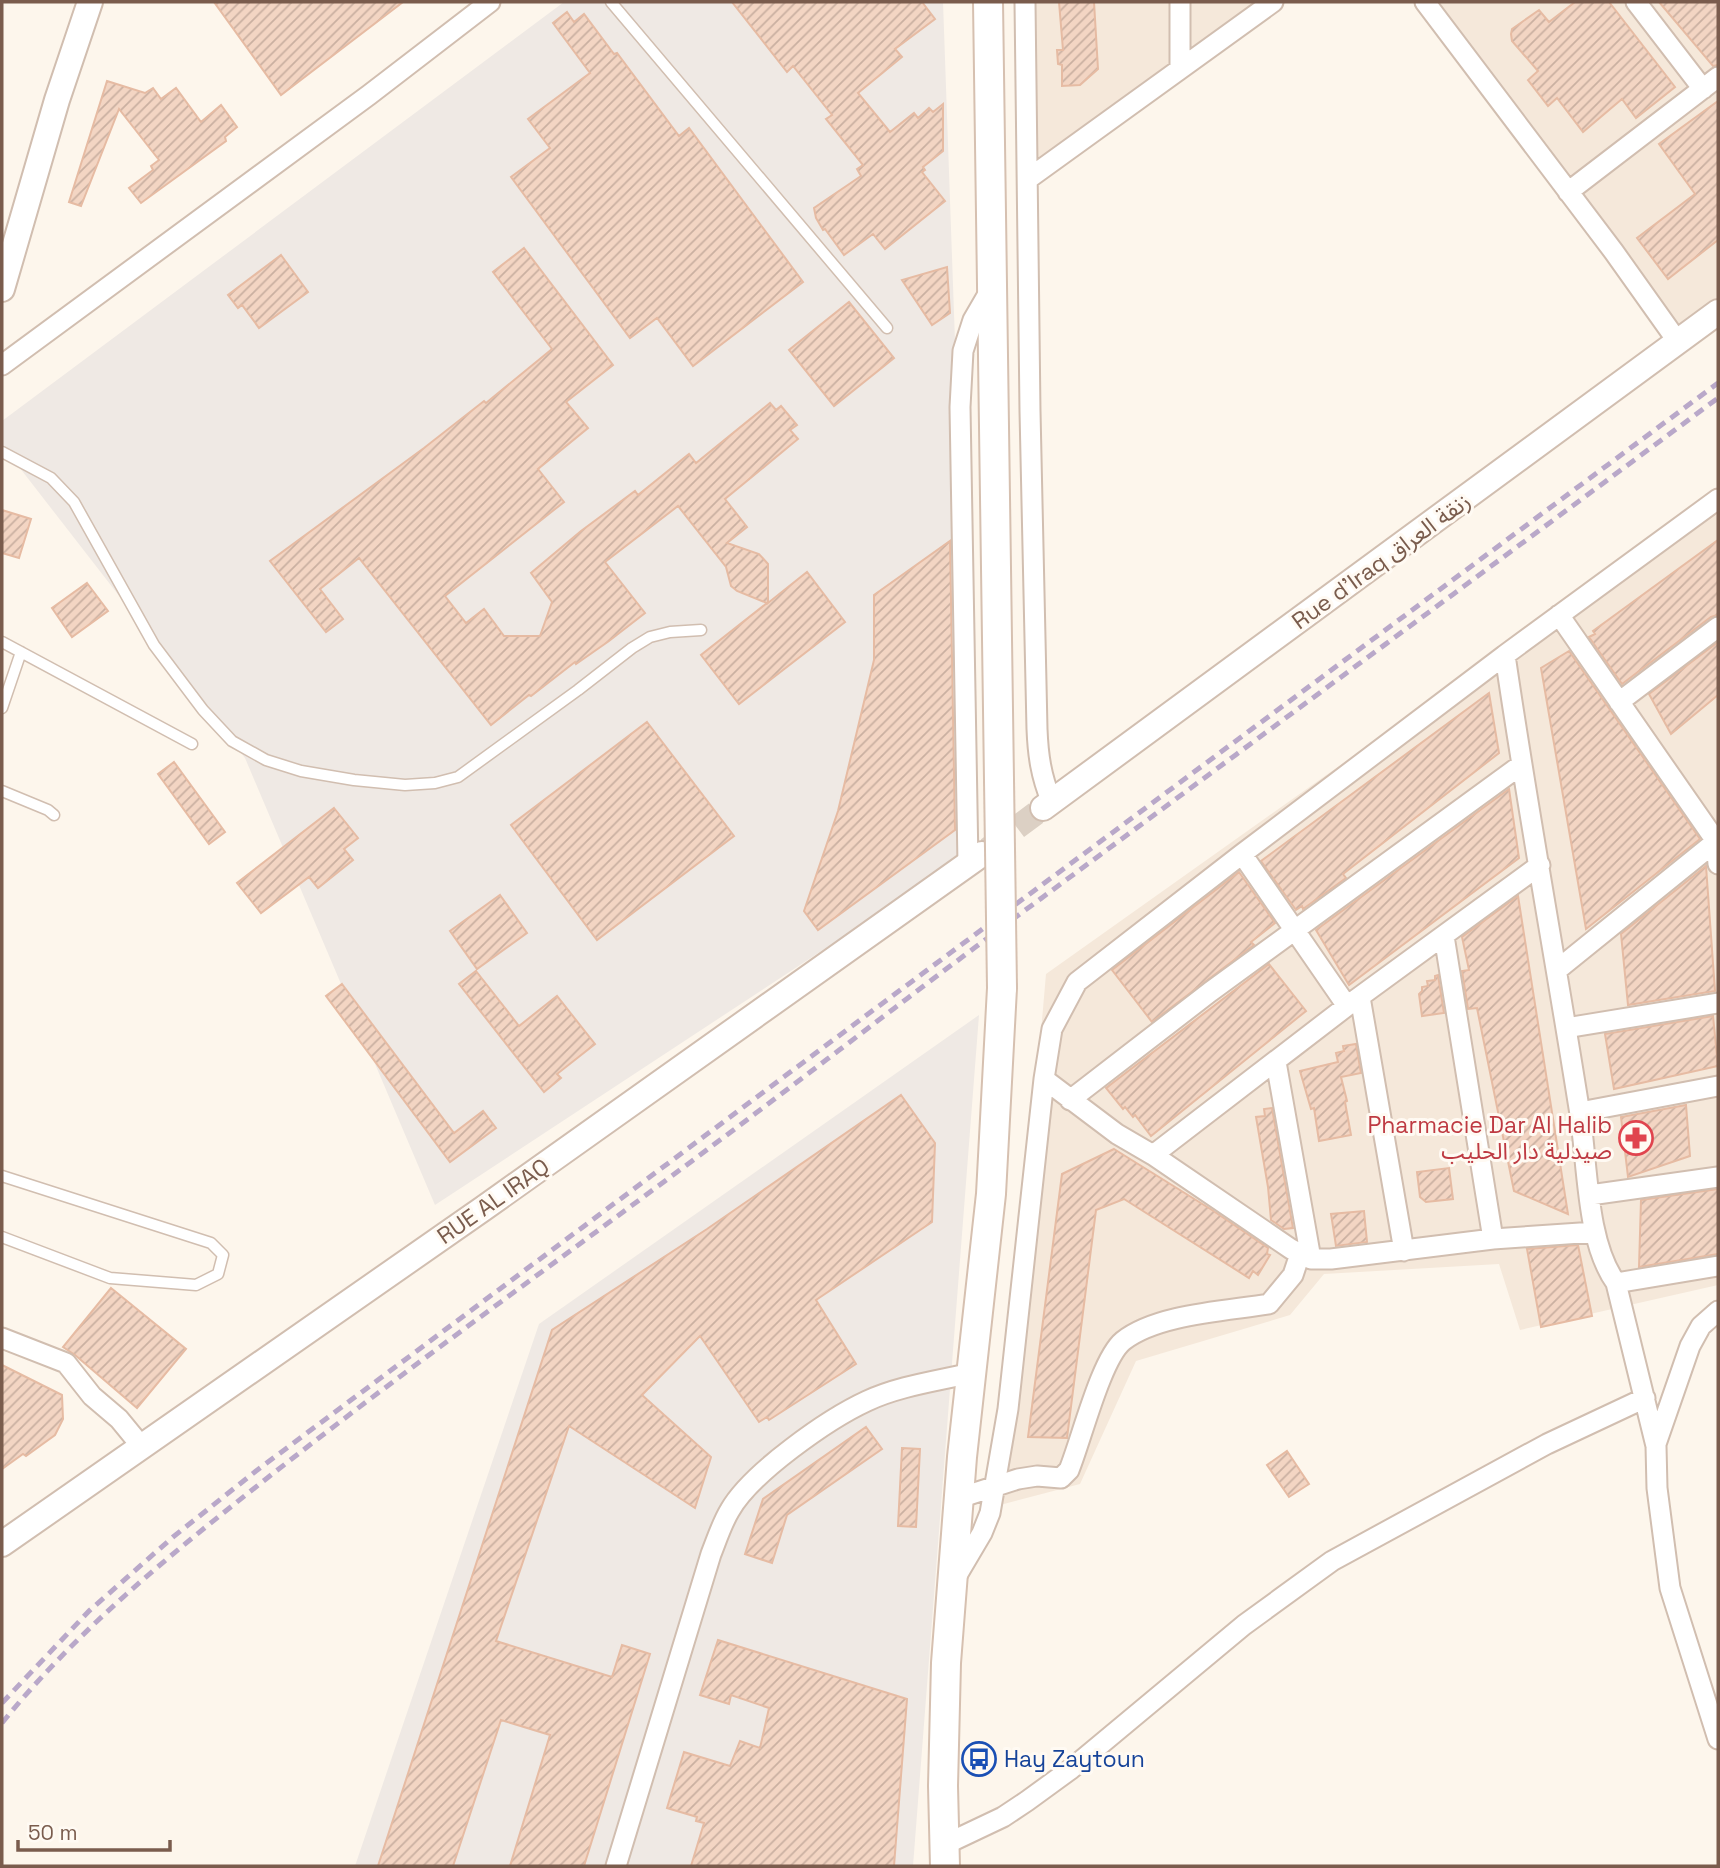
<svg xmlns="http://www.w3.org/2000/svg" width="1720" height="1868" font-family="'Space Grotesk','Noto Sans Arabic',sans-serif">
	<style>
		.residential { fill: #f5e8da }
		.industrial { fill: #efe9e4 }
		.building { fill: url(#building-hatch); stroke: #e6bba3; stroke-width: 2 }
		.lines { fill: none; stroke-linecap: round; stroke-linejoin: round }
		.tertiary-tunnel { stroke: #dcd0c4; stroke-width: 24; stroke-dasharray: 24 12; stroke-linecap: butt }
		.service-casing { stroke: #d1beb0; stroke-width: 13 }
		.minor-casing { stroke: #d1beb0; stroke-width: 23 }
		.tertiary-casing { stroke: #d1beb0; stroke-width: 28 }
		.secondary-casing { stroke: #d6c0b0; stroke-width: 32 }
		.service { stroke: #fff; stroke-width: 10 }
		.minor { stroke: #fff; stroke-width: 19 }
		.tertiary { stroke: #fff; stroke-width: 24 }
		.secondary { stroke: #fff; stroke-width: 28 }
		.rail { stroke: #b9a8c9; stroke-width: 5; stroke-dasharray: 10 7; stroke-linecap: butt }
		.secondary-bridge-casing { stroke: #d6c0b0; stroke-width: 32; stroke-linecap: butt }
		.secondary-bridge { stroke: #fff; stroke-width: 28 }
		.labels { text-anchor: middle; stroke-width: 6; stroke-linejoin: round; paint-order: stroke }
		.street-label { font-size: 23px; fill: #7a5c4d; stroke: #fffaf3 }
		.health-label { font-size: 23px; fill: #be3a42; stroke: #fffaf3; text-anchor: end }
		.transit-label { font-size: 23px; fill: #164399; stroke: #fffaf3; text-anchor: start }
	</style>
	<defs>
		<pattern id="building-hatch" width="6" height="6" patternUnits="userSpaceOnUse" patternTransform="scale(1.75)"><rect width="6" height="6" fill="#f3d5c3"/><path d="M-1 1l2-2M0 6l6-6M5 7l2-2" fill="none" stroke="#cab0a1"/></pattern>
	</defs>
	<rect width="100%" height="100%" fill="#fdf6ec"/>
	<!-- residential -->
	<path class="residential" d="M1029 2H1265L1030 173Z
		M1417 2H1718V303L1668 339Z
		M1718 497V1285L1520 1330 1499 1264 1324 1274 1290 1315 1136 1361 1080 1484 1000 1505 1046 974Z"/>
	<!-- industrial -->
	<path class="industrial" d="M564 2H943L957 398 978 848 435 1205 245 758 2 445V421Z
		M979 1015 913 1866H355L539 1324Z"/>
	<!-- building -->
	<path class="building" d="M214 2H403L281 95Z
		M732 2H922L935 19 895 49 902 57 858 93 890 132 914 113 918 118 929 108 933 112 943 104V151L923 167 925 170 922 172 945 201 885 249 873 234 844 255 825 229 823 230 816 218 814 208 861 176 857 169 863 165 826 119 832 115 793 66 787 72Z
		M1059 2H1094L1098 69 1080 85 1062 86V65L1058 64 1057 50H1063Z
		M1575 2H1609L1675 87 1636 118 1622 99 1583 132 1557 98 1548 106 1528 80 1538 71 1512 41 1511 34 1512 29 1539 10 1549 22Z
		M1659 2H1718V65L1713 66Z
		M567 12 574 22 584 14 614 54 617 53 679 136 689 128 803 282 693 366 657 318 630 338 511 177 550 148 528 119 590 73 553 23Z
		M107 81 145 93 153 88 161 99 176 88 201 122 221 105 237 127 225 137 226 141 141 203 129 188 153 170 151 166 159 160 119 109 81 206 69 202Z
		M1718 101V240L1668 279 1637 238 1695 194 1659 144Z
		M524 248 613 365 566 402 588 428 538 469 564 502 445 596 466 623 484 609 504 636H540L552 602 531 573 581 531 635 491 638 495 689 454 696 463 770 403 776 410 781 406 797 425 790 430 798 439 725 499 747 527 727 543 759 554 768 564V603L807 572 845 622 739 704 701 655 767 603 737 591 731 586 726 567 678 506 605 562 645 613 609 641 576 664 575 662 531 696 529 695 491 725 359 558 320 589 343 619 326 632 270 561 424 448 484 401 486 403 552 349 493 272Z
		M281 255 308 292 259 328 242 305 238 308 228 295Z
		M947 267 950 313 932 325 902 280Z
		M849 302 894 358 834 406 789 350Z
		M2 510 31 519 19 558 2 553Z
		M1718 540V615L1711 617 1622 684 1589 637 1595 634 1593 631Z
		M950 541 955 830 818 930 804 911 838 811 874 660V595Z
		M87 583 108 611 72 637 52 608Z
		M1718 642V695L1671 734 1649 694Z
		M1569 651 1700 839 1586 929 1541 668Z
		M1489 693 1499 753 1343 874 1346 878 1303 909 1302 906 1296 910 1261 861Z
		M647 722 734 836 597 940 511 825Z
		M174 762 225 832 209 844 158 774Z
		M1509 789 1519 858 1349 985 1316 930Z
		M334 808 358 838 344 849 353 860 318 888 309 877 261 913 237 883Z
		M1706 866 1715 991 1628 1005 1621 934Z
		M1239 872 1275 923 1251 942 1254 945 1152 1022 1112 970Z
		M500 895 527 933 477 969 450 931Z
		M1518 896 1568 1214 1514 1191 1477 1008 1468 1009 1462 971 1469 970 1462 937Z
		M1269 964 1306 1011 1151 1136 1135 1115 1133 1117 1125 1107 1123 1109 1106 1088Z
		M476 971 519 1026 557 996 595 1044 557 1074 561 1078 544 1092 459 984Z
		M1438 975 1444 1013 1422 1016 1419 994 1422 991V987L1428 986 1427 981 1435 980V976Z
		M342 984 454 1133 483 1111 496 1128 450 1162 326 996Z
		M1713 1016 1718 1066 1614 1089 1605 1034Z
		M1356 1044 1361 1073 1341 1077 1347 1101 1345 1102 1351 1135 1319 1141 1314 1108 1311 1109 1300 1071 1338 1062 1336 1053 1344 1051 1343 1046Z
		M901 1095 935 1143 932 1222 816 1300 856 1364 769 1420 767 1417 759 1422 700 1336 642 1395 711 1457 695 1508 569 1426 496 1641 612 1677 622 1645 650 1654 584 1866H510L550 1735 501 1720 453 1866H378L552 1330 707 1229Z
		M1686 1105 1690 1156 1628 1177 1621 1117Z
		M1272 1108 1293 1228 1284 1229 1271 1220 1268 1187 1256 1117 1265 1116 1264 1109Z
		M1114 1149 1212 1210 1268 1248 1267 1254 1270 1255 1258 1275 1253 1271 1249 1278 1124 1199 1096 1210 1067 1438 1028 1437 1062 1174Z
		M1449 1168 1453 1199 1426 1202 1420 1197 1417 1172Z
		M1718 1189V1254L1639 1267 1641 1200Z
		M1364 1211 1367 1242 1336 1246 1331 1214Z
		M1578 1245 1592 1316 1541 1327 1527 1249Z
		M111 1288 186 1349 137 1408 75 1355 63 1347Z
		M2 1365 62 1395 63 1419 55 1435 26 1456 23 1454 2 1469Z
		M866 1427 882 1449 787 1515 772 1563 745 1554 763 1499Z
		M902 1448 920 1449 916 1527 898 1526Z
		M1287 1451 1309 1484 1289 1497 1267 1465Z
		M718 1640 907 1699 894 1866H691L704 1823 696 1821 697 1817 667 1808 684 1752 730 1766 740 1741 760 1748 769 1708 731 1695 729 1704 700 1695Z"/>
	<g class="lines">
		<!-- tertiary-tunnel -->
		<path class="tertiary-tunnel" d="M988 849 1043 808"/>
		<!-- service casing -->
		<g class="service-casing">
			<path id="service" d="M611 2 887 328
				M2 452 51 478 74 502 154 645 203 710 232 741 266 760 301 771 354 780 405 785 435 783 458 777 578 690 632 648 650 637 670 632 701 630
				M2 642 192 744
				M2 708 21 652
				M2 791 48 810 54 815
				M2 1176 211 1243 223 1255 218 1274 196 1285 110 1278 2 1237"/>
		</g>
		<!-- minor casing -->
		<g class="minor-casing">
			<path id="minor" d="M1025 2 1030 411 1037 729C1038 755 1041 776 1051 800
				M1180 2V69
				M1425 2 1614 252 1678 342
				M1636 2 1703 89
				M1028 179 1273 2
				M1568 192 1718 77
				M2 365 369 95 490 2
				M1718 499 1505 655C1527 806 1555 957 1579 1108 1588 1160 1585 1240 1616 1283L1656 1446 1657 1488 1670 1588 1718 1739
				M1559 615 1716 841 1718 864
				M1505 655 1242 854 1077 982 1052 1029 1044 1079 1117 1134 1153 1155 1291 1249 1311 1259H1331L1493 1239 1595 1232
				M1619 702 1718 627
				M1242 854 1347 1006
				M968 864 960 407 963 351 973 320 991 289
				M1444 936 1493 1239
				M1557 970 1718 840
				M1360 997 1404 1251
				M1566 1028 1718 1003
				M1276 1062 1311 1259
				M1070 1100 1210 992 1521 765
				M1580 1112 1718 1086
				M1153 1155 1347 1006 1540 865
				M1590 1195 1718 1177
				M1616 1283 1718 1266
				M2 1338 66 1363 92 1396 119 1419 142 1447
				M1656 1444 1690 1346 1701 1326 1718 1311
				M959 1498 1018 1479 1037 1476 1061 1478 1069 1470C1081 1441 1101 1359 1123 1341 1157 1314 1227 1311 1269 1304L1293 1275 1300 1254
				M956 1577 982 1533 990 1513 1008 1409 1044 1079
				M944 1845 1003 1817 1027 1801 1071 1769 1244 1625 1332 1561 1547 1444 1645 1398
				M616 1866 711 1554C717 1539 722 1523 730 1510 751 1473 828 1419 867 1401 899 1386 937 1381 971 1373"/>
		</g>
		<!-- tertiary casing -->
		<g class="tertiary-casing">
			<path id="tertiary" d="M2 289 57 100 90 2
				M1043 808 1718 312
				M2 1544 484 1208 982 854"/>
		</g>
		<!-- secondary casing -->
		<g class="secondary-casing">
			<path id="secondary" d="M988 2 999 780
				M945 1866 943 1786 946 1663 962 1457 991 1194 1002 988"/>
		</g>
		<!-- service -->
		<use href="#service" class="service"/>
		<!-- minor -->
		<use href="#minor" class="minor"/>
		<!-- tertiary -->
		<use href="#tertiary" class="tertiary"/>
		<!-- secondary -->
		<use href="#secondary" class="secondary"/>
		<!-- rail -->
		<path class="rail" d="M2 1703 89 1611 173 1537 256 1471 868 1014 1718 383
			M2 1723C78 1629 172 1553 266 1479 392 1380 522 1287 650 1192 782 1095 911 994 1043 897 1268 731 1493 565 1718 398"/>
		<!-- secondary-bridge casing -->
		<g class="secondary-bridge-casing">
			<path id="secondary-bridge" d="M999 780 1002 988"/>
		</g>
		<!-- secondary-bridge -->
		<use href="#secondary-bridge" class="secondary-bridge"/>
	</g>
	<!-- icons -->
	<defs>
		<g id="pharmacy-ring" transform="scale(1.75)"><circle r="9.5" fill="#fffaf3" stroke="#e0444e" stroke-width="1.5"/><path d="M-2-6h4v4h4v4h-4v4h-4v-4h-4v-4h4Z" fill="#e0444e"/></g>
		<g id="bus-ring" transform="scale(1.75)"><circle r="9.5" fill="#fffaf3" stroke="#1a4fb4" stroke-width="1.5"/><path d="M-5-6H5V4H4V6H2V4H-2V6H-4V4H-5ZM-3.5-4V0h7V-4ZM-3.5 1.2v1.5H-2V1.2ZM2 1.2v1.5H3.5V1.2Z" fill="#1a4fb4"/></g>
	</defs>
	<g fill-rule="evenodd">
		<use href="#pharmacy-ring" x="1636" y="1138"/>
		<use href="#bus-ring" x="979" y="1759"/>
	</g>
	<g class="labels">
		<!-- street labels -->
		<g class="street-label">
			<text transform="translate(1381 561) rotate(-36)" y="8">Rue d'Iraq زنقة العراق</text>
			<text transform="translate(493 1201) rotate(-35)" y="8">RUE AL IRAQ</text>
		</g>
		<!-- health labels -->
		<g class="health-label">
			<text x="1612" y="1133">Pharmacie Dar Al Halib<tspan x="1612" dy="26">صيدلية دار الحليب</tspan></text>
		</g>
		<!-- transit labels -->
		<g class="transit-label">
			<text x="1004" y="1767">Hay Zaytoun</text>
		</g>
	</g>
	<!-- border -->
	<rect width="1720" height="1868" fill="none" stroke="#7a5c4d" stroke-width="7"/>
	<!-- scale -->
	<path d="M18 1840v10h152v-10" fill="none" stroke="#7a5c4d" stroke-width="3.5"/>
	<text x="28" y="1840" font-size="21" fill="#7a5c4d" stroke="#fffaf3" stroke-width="5" paint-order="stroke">50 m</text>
</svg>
